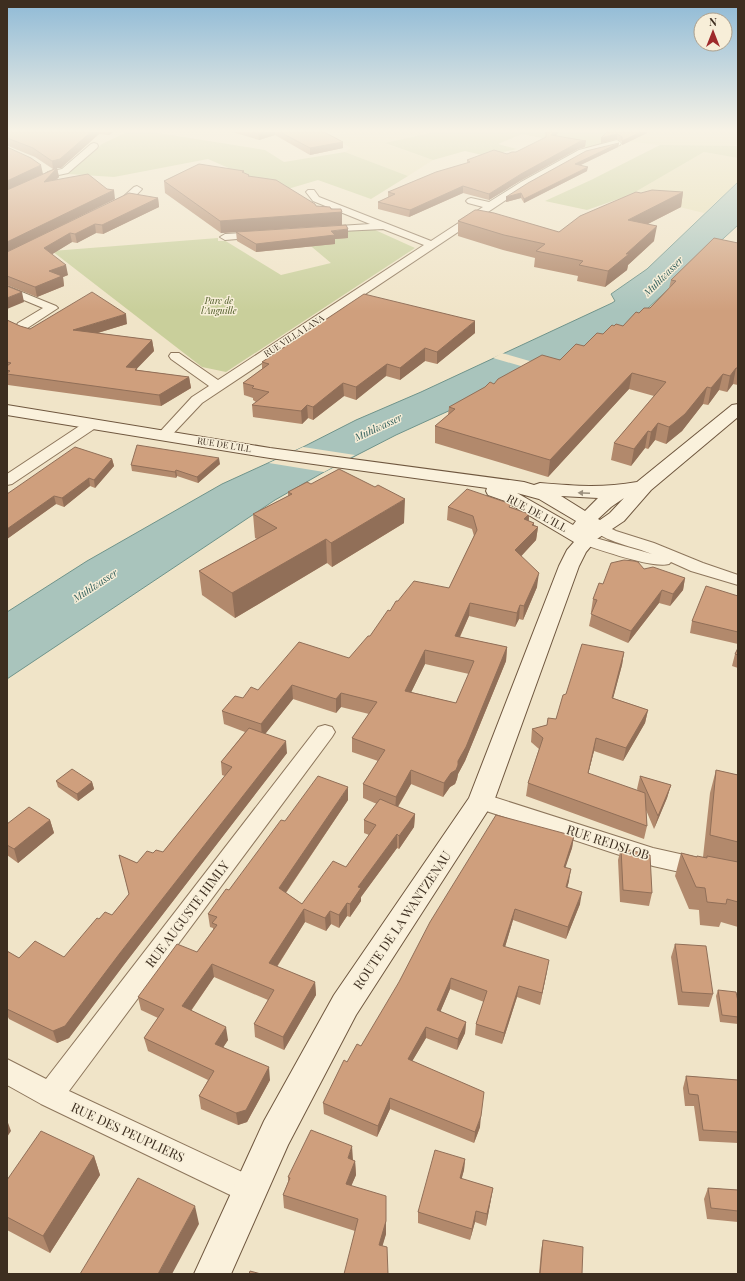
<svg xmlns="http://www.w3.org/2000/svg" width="745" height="1281" font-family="'Playfair Display',serif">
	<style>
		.farmland { fill: #e6deb5 }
		.green { fill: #c9cf9b }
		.water { fill: #a9c4bc; stroke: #6f938a }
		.pier { fill: #f0e4c8 }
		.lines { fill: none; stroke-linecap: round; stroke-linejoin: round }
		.minor-casing { stroke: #8d765c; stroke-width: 2 }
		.secondary-casing { stroke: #6f573f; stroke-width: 2 }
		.minor { fill: #faf1dc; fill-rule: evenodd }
		.secondary { fill: #faf1dc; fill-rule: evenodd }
		.wall { fill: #b2896c; fill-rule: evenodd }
		.shaded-wall { fill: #916f58 }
		.building { fill: #cf9f7d; stroke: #916f58; fill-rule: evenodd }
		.oneway { fill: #9c907e }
		.labels { text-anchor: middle; stroke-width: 3; stroke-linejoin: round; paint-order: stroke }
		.far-park-label { font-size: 9px; font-style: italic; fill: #4d5a26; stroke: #f7eed8 }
		.far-street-label { font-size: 9px; fill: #3d2e20; stroke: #f7eed8 }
		.far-water-label { font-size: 10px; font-style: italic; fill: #2f5d5a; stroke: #f7eed8 }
		.street-label { font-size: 11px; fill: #3d2e20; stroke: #f7eed8 }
		.near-street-label { font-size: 13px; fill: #3d2e20; stroke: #f7eed8 }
	</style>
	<rect width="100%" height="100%" fill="#f0e4c8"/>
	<!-- farmland -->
	<path class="farmland" d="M355 132H431L386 144 433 160 408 176 345 152 351 148 332 136Z
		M632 132H738V145L718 147 660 145 625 141Z
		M704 152 738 158V182L704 213 630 195Z"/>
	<!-- green -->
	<path class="green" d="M127 132H152L265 150 284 162 345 152 408 176 371 199 318 180 281 191 208 159 114 177 68 174 102 144Z
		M429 132H618L612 140 593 148 522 134 498 144 517 149 486 156 465 151 433 160 385 143 430 133Z
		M660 145 738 146V158L704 152 630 195 587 210 545 201 591 180Z
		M373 229 415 248 226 372 202 367 52 251 218 238V241H224V240L281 275 331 263 306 242 346 231Z"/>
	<!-- water -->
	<path class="water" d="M738 182V225L634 321 613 334 547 366 396 435 324 472 275 500 7 679V612L87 561 222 484 303 447 356 420 421 392 612 303 615 301 611 294 647 269Z"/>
	<!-- pier -->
	<path class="pier" d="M502 353 547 366 538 371 493 358Z
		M303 447 355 455 324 472 269 463Z"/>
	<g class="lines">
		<!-- minor casing -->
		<g class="minor-casing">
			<path id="minor" d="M617 140 621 143 620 145 585 154 527 186 202 403 169 438 164 439 159 438 157 435 192 397 209 386 171 359 169 356 171 353H179L218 380 424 245 383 229 320 232 319 230 320 228 324 227 370 224 313 201 306 192 308 190H314L319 197 431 241 483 207 468 203 466 201 468 199 471 198 489 202 521 182 579 150Z
				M94 143 97 144 98 146 97 148 68 173 54 176 51 179 7 198V192L45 175 48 172 62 169 91 144Z
				M137 186 142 189C135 197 120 211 109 208L107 206 109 204 123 197 134 187Z
				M260 232 265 235 264 237 225 240 220 237 225 234Z
				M7 286 56 306 58 308 26 329H18L16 326 18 323 43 308 7 293Z
				M92 420 97 421 99 424 97 427 12 484 7 485V474L87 421Z
				M600 523 616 531 654 543 703 563 738 575V585L691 571 671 562 669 564C653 569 598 549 579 543L577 540 579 537 585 535 652 554C636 547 601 541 592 528L594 525Z
				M325 725 332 727 335 732 332 737 69 1091 259 1180 263 1190 259 1200 249 1204 41 1104 7 1085V1059L46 1079 318 727Z
				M481 793 653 848 738 867V885L653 866 474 807 470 801 474 795Z"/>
		</g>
		<!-- secondary casing -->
		<g class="secondary-casing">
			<path id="secondary" d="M738 404V417L651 490 624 521 597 539 586 552 579 566 494 801 356 1015 288 1145 231 1274H194L264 1121 334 995 469 798 559 566 567 550 574 542 505 501 488 495 486 491 487 488 270 458 7 415V405L270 448 524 482 534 485 540 483C575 486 603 488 637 482L732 405ZM517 493 539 499 576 521 573 525ZM561 496 598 498 585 511ZM624 498 610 513 600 520 598 519 611 507Z"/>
		</g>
		<!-- minor -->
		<use href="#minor" class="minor"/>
		<!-- secondary -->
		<use href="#secondary" class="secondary"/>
	</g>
	<!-- wall -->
	<path class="wall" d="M7 132H113L109 135 99 134 61 168H57L59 177 55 180 115 199 69 222 158 198 159 207 103 234 96 233 77 243 72 242 52 254 68 275 63 277 64 286 37 297 7 285V147L43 174 30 180 53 169 35 157 8 146H7Z
		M232 132H324L343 142V148L310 155 275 135 259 140Z
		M559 132 556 135 585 147 578 149 520 181 489 200 463 193 409 217 378 209V202L388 198V192L467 163V160L516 152Z
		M607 132H647V133L622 145V142L617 139 601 143V138Z
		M619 143 618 147 581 165 587 171 524 203 521 198 506 202V197Z
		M244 171V173L250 176 316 206 342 212V225L275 229 348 238 335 239V244L256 252 237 241 236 232 221 233 165 193 164 181Z
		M683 192 681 207 648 224 654 241 628 265 627 270 605 287 577 281 578 276 534 267 535 258 503 250 458 236V221L559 232 641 193Z
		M738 243V385L733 384 727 392 719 390 708 405 703 404 682 431 666 444 655 440 648 449 645 448 631 466 611 460 614 443 654 396 629 389 548 477 435 443V426L448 415 449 407 494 384 560 360 603 334 614 326H623L639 313 650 308 669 288 671 280Z
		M7 320 20 326 30 329 127 324 98 333 152 340 154 351 137 368V370L189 377 191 388 161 406 8 385 7 381Z
		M475 333 437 364 425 361 400 380 386 376 356 400 344 396 313 420 308 418 302 424 253 417 252 405 256 402 253 400V398L244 395 243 383 262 369V362Z
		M112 459 114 466 95 488 90 486 64 507 56 504 7 539V494Z
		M220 464 198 483 177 476 176 478 132 471 131 465Z
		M311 484 404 523 332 567 327 563 235 618 202 595 199 571 257 539 255 538 253 514 288 496V492Z
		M448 507H511L529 514V521L534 523V525L538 527 536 540 521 556 537 587 523 620 519 619 515 627 469 616 460 637 507 647 506 661 465 761 458 774 457 779 455 784 450 787 443 797 411 784 398 807 415 814 414 827 399 849 397 848 361 897V901L350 917 347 916 339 928 331 924 326 931 305 922 277 967 315 982 316 995 284 1050 255 1037 254 1024 268 1000 214 977 191 1011 228 1040 223 1047 270 1080 247 1122 238 1125 201 1109 199 1096 208 1080 148 1051 144 1038 158 1018 141 1010 138 997 197 952 213 930V928L210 927 208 914 229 890 285 821 348 800 286 893 302 904 346 867 369 835 364 833V820L377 804 363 798V784L378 761 352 752V738L369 714 341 707 336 713 293 699 265 734 287 753 123 966 69 1038 57 1043 9 1019 7 1015V951L19 958 64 957 99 919 112 915 129 894 119 855 137 863 153 853 163 852 225 776 222 775 221 762 245 732 224 724 222 711 258 690 349 658 370 636 398 601 449 588 474 536 472 529 447 520ZM425 664 469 674 456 703 411 692Z
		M644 569 685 578 683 590 670 606 659 603 628 643 589 626 592 612H591L593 599 603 584Z
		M738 596V644L690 633 692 621Z
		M738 648V668L732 666 735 654Z
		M624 652 622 665 613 698 648 710 645 723 623 761 594 751 588 774 638 791 637 789 640 776 671 785 667 798 654 829 646 810 647 826 644 839 526 796 528 783 539 749 531 742 532 729 547 725 556 719 566 694Z
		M716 770 738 775V927L721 922 719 927 700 925 699 910 689 909 675 876 681 853 697 857H703L710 793Z
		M56 781 92 782 94 789 78 801 58 787Z
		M50 820 54 833 18 863 7 855V824Z
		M574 836 572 848 565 867 569 881 567 888 580 904 566 939 513 920 505 947 547 971 540 1005 517 997 502 1044 475 1035 476 1024 484 1002 450 989 440 1012 466 1022 465 1033 457 1050 426 1038 412 1061 480 1127 474 1143 390 1109 377 1137 324 1114 323 1103 347 1062 361 1046Z
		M621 848 652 893 649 906 620 902 618 860Z
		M675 944 713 994 709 1007 678 1005 671 957Z
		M718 990 738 1001V1024L720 1022 716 996Z
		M686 1076 738 1080V1143L699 1141 694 1106H685L683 1088Z
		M94 1156 100 1175 50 1253 7 1230V1180Z
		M465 1159 464 1170 461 1179 493 1188 491 1199 486 1226 475 1222 470 1240 418 1223V1212Z
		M353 1160 355 1161 356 1175 351 1186 386 1221V1234L382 1246 388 1274 355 1231 284 1208 283 1195 288 1182V1177Z
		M708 1188 738 1190V1222L707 1219 704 1199Z
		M543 1240 582 1274H539L541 1251Z"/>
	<!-- shaded-wall -->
	<path class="shaded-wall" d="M91 132H99V134L61 168H57L59 177 46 191 44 182 53 169 52 161Z
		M108 132H113L109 135Z
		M264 132H275V135L259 140 258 134Z
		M554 132H559L551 141V135Z
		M641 132H647V133L622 145V141Z
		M617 134V139L601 143V138Z
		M586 141 585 147 578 149 520 181 489 200V194L521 174 579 142Z
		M343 142V148L310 155V148Z
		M619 143 618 147 574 168 575 164Z
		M41 165 43 174 7 190V181Z
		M588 167 587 171 524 203V199Z
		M463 186V193L409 217 410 210Z
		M114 190 115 199 7 252V242Z
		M683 192 681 207 626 235 628 220Z
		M521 193V198L506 202V197Z
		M158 198 159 207 103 234 102 225Z
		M342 212V225L221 233 220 221Z
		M95 224 96 233 77 243 75 234Z
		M657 226 654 241 628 265 627 270 605 287 608 271 626 254Z
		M348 229V238L335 239V244L256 252V244L331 231Z
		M70 233 72 242 46 258 44 248Z
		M66 265 68 275 63 277 64 286 37 297 35 287 49 271Z
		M22 292 24 302 7 309V298Z
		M126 314 127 324 74 340 73 330Z
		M475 321V333L437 364V352Z
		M152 340 154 351 128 378 126 367Z
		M425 348V361L400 380V368Z
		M387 364 386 376 356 400V387Z
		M736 368 733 384 727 392 730 376Z
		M632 373 629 389 548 477 550 460Z
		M723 374 719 390 708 405 711 388Z
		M189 377 191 388 161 406 159 395Z
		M343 383 344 396 313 420V407Z
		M707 387 703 404 682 431 666 444 669 427Z
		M307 405 308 418 302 424 301 411Z
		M658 423 655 440 648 449 651 432Z
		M648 431 645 448 631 466 634 449Z
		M219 458 220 464 198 483 197 477Z
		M112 459 114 466 95 488 94 480Z
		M176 470 177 476 176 478 175 472Z
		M89 478 90 486 64 507 62 498Z
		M54 496 56 504 7 539V529Z
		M405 499 404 523 332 567 331 543Z
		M529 514 528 527 524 519Z
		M534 523 533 532 538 527 536 540 514 564 515 550Z
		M326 539 327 563 235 618 232 593Z
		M539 573 537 587 523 620 524 606Z
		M685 578 683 590 670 606 673 594Z
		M662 590 659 603 628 643 631 631Z
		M470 603 469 616 454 649 455 636Z
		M520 605 519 619 515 627 517 613Z
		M507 647 506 661 465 761 458 774 457 779 455 784 450 787 443 797 444 783 458 761Z
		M425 650V664L405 705V691Z
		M624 652 622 665 610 710 612 698Z
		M292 685 293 699 262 738 261 724Z
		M341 693V707L336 713V699Z
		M648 710 645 723 623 761 626 748Z
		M596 738 594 751 585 786 588 773Z
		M286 741 287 753 123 966 69 1038 57 1043 53 1031 120 953Z
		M411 770V784L395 811 396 797Z
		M92 782 94 789 78 801 77 794Z
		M671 785 667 798 654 829 658 816Z
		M348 787V800L280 901 279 888Z
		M415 814 414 827 399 849V836Z
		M50 820 54 833 18 863 14 849Z
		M397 834V848L361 897V901L350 917V904L358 887Z
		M574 836 572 848 562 878 564 867Z
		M571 869 569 881 564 899 566 887Z
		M582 892 580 904 566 939 568 927Z
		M347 903V916L339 928V915Z
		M304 909 305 922 270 977 269 963Z
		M515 909 513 920 502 957 503 946Z
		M330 911 331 924 326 931 325 918Z
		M549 960 547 971 540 1005 542 993Z
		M212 964 214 977 185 1019 182 1006Z
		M451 978 450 989 436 1022 437 1010Z
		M315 982 316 995 284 1050 283 1037Z
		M519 986 517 997 502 1044 504 1033Z
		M466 1022 465 1033 457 1050 458 1039Z
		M226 1027 228 1040 217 1057 215 1044Z
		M426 1027V1038L407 1070 408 1059Z
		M269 1067 270 1080 247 1122 238 1125 236 1113Z
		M390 1098V1109L377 1137 378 1126Z
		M481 1116 480 1127 474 1143 475 1132Z
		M7 1120 11 1131 7 1137Z
		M352 1146 353 1160 348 1172V1158Z
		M94 1156 100 1175 50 1253 43 1236Z
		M465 1159 464 1170 459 1189 460 1178Z
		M355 1161 356 1175 346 1198V1184Z
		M493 1188 491 1199 486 1226 487 1214Z
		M195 1206 199 1224 172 1274H158Z
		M476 1211 475 1222 470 1240 472 1229Z
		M386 1221V1234L379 1258V1245Z"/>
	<!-- building -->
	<path class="building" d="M7 132H91L60 159 52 161 33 148 7 138Z
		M253 132H264L258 134Z
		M280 132H324L343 142 310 148Z
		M546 132H554L551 135 586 141 579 142 521 174 489 194 463 186 410 210 378 202 395 194 388 192 436 172 470 162 467 160 494 150 507 154 512 152H516L546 137Z
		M607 132H641L622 141V137L617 134 601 138Z
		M619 143 575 164 588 167 524 199 521 193 506 197 528 183 586 151Z
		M7 147 31 158 41 165 7 181Z
		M199 164 244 171 242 172 249 175 248 176 276 180 315 204 316 206 330 207 331 209H341L342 212 220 221 164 181Z
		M57 168 44 182 88 174 107 189 114 190 7 242V190Z
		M652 190 683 192 628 220 657 226 626 254H629L608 271 579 265 583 261 536 251 545 244 504 235 458 221 475 210H478L494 213 559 232 580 216 636 192 641 193Z
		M129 193 158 198 102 225 95 224 75 234 70 233 44 248 66 265 49 271 62 276 35 287 7 276V252Z
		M346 225 348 229 331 231 335 235 256 244 236 232Z
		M714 238 738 243V368H736L730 376 723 374 711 388 707 387 685 414 669 427 658 423 651 432 648 431 634 449 614 443 666 382 632 373 550 460 435 426 455 409 449 407 485 387 490 382 494 384 498 379 542 355 560 360 576 344 584 346 597 333 603 334 612 325 614 326 616 324 623 326 636 312 639 313 644 308H650L676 281 671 280Z
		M7 286 22 292 7 298Z
		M92 292 126 314 73 330 152 340 126 367 137 368 135 370 189 377 159 395 7 374V373L10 371 7 370V366L11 363 7 362V320L20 326 30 329Z
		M364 294 475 321 437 352 425 348 400 368 387 364 356 387 343 383 313 407 307 405 301 411 252 405 269 392 252 388 254 386 243 383 269 364 262 362Z
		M137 445 219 458 197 477 176 470 175 472 131 465Z
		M75 447 112 459 94 480 89 478 62 498 54 496 7 529V494Z
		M339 469 375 487 378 485 405 499 331 543 326 539 232 593 199 571 277 528 253 514 292 494 288 492 307 482 311 484Z
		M467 489 511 504 509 507 529 514 524 519 534 523 532 525 538 527 515 550 539 573 524 606 520 605 517 613 470 603 455 636 507 647 466 747 458 761V765L456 770 451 773 444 783 411 770 396 797 363 784 385 750 352 738 377 702 341 693 336 699 292 685 261 724 222 711 235 696 243 698 251 687 258 690 299 642 349 658 368 636H370L388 610 390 611 396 601H398L414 581 449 588 477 530 473 516 448 507ZM425 650 474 661 456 703 405 691Z
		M624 560 634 561 638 562 644 569 653 567 685 578 673 594 662 590 631 631 591 614 597 600 593 599 599 583 603 584 611 563Z
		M706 586 738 596V632L692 621Z
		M582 644 624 652 612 698 648 710 626 748 596 738 588 773 645 793 647 826 528 783 543 738 532 729 547 725 548 718 556 719 563 695 566 694Z
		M738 648V655L735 654Z
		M249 728 286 741 120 953 65 1026 53 1031 7 1009V951L19 958 35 941 64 957 97 918 99 919 105 912 112 915 129 894 119 855 137 863 147 851 153 853 156 850 163 852 232 767 221 762Z
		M72 769 92 782 77 794 56 781Z
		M716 770 738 775V842L710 835Z
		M318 776 348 787 279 888 302 904 333 861 346 867 376 825 364 820 380 799 415 814 399 836 397 834 358 887 361 888 350 904 347 903 339 915 330 911 325 918 304 909 269 963 315 982 283 1037 254 1024 274 990 212 964 182 1006 226 1027 215 1044 269 1067 246 1110 236 1113 199 1096 214 1071 144 1038 164 1009 138 997 177 944 197 952 217 925 212 923 217 917 208 914 226 889 229 890 281 820 285 821Z
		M640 776 671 785 658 816Z
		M29 807 50 820 14 849 7 845V824Z
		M496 815 574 836 564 867 571 869 566 887 582 892 568 927 515 909 503 946 549 960 542 993 519 986 504 1033 476 1024 487 991 451 978 437 1010 466 1022 458 1039 426 1027 408 1059 484 1092 481 1116 475 1132 390 1098 378 1126 323 1103 344 1060 347 1062 357 1044 361 1046 399 982 430 922Z
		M621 848 650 855 652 893 623 890Z
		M681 853 697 857V856L707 858V856L738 862V902L727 899 726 904 707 902 705 888 696 887Z
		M675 944 706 946 713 994 682 992Z
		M718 990 736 992 738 1001V1017L722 1015Z
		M686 1076 738 1080V1132L703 1130 698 1095 689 1094Z
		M311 1130 352 1146 348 1158 355 1161 346 1184 386 1196V1221L379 1245 387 1247 388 1274H344L358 1219 283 1195 290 1178 288 1177Z
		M41 1131 94 1156 43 1236 7 1217V1180Z
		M435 1150 465 1159 460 1178 493 1188 487 1214 476 1211 472 1229 418 1212Z
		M138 1178 195 1206 158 1274H80Z
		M708 1188 738 1190V1211L711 1208Z
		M543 1240 583 1247 582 1274H540Z
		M250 1271 261 1274H249Z"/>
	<!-- one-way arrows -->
	<defs><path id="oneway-solid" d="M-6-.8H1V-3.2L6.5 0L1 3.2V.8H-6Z"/></defs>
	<use class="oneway" href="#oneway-solid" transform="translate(584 493) rotate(-178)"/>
	<!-- sky -->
	<linearGradient id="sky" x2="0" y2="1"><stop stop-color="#8fbad6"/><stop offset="0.42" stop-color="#f8f3e6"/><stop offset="1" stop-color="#f8f3e6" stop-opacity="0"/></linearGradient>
	<rect width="745" height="311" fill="url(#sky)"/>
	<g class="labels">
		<!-- far-park labels -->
		<g class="far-park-label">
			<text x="219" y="304">Parc de<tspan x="219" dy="10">l'Anguille</tspan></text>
		</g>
		<!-- far-street labels -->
		<g class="far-street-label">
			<text transform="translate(294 336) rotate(-33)" y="3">RUE VILLA LANA</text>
			<text transform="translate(224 445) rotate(9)" y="3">RUE DE L'ILL</text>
		</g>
		<!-- far-water labels -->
		<g class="far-water-label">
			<text transform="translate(663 276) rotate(-45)" y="4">Muhlwasser</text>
			<text transform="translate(378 427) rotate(-25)" y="4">Muhlwasser</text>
			<text transform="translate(95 585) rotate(-33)" y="4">Muhlwasser</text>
		</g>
		<!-- street labels -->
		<g class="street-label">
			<text transform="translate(537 513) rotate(28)" y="4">RUE DE L'ILL</text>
		</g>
		<!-- near-street labels -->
		<g class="near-street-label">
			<text transform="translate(608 842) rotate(18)" y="5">RUE REDSLOB</text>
			<text transform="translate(187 914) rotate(-53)" y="5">RUE AUGUSTE HIMLY</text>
			<text transform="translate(402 920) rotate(-56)" y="5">ROUTE DE LA WANTZENAU</text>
			<text transform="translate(128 1132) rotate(25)" y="5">RUE DES PEUPLIERS</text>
		</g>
	</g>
	<!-- border -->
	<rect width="745" height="1281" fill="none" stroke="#3d2e20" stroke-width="16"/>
	<!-- north arrow -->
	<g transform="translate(713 32)"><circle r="19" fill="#f7eed8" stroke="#ada18e"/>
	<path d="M0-3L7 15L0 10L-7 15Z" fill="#9e2a2b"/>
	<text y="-6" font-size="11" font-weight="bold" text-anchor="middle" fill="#3d2e20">N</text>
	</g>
</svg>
